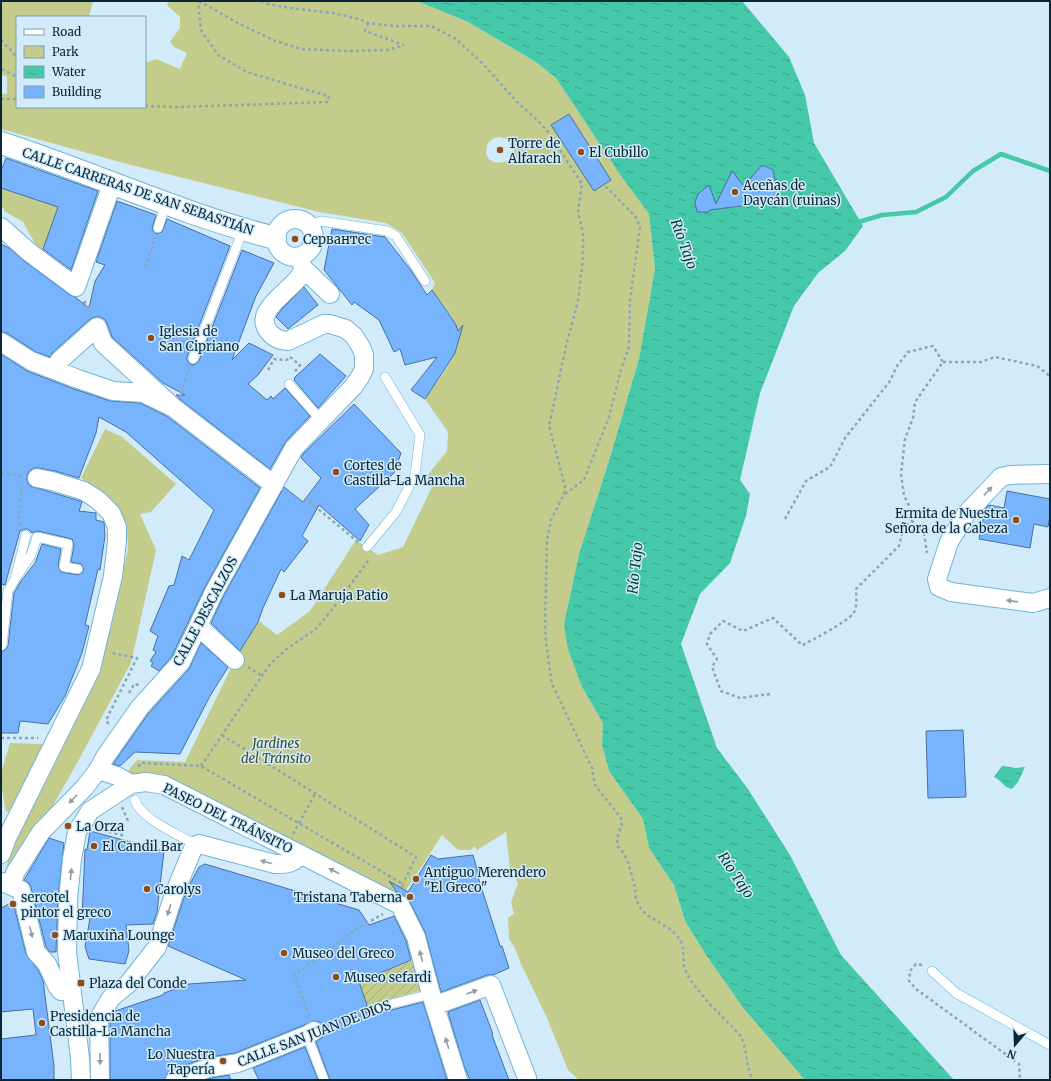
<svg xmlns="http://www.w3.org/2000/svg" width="1051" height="1081" font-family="Merriweather,serif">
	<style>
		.green { fill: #c4cc8b; fill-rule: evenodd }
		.garden { fill: url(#garden-furrows) }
		.water { fill: url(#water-ripples) }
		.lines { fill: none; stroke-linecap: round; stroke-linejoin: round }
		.stream { stroke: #45c9a9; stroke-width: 4.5 }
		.building { fill: #77b4fd; stroke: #49709e }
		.lane-casing { stroke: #71b4d8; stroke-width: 10 }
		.street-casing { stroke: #71b4d8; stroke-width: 20 }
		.secondary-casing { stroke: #71b4d8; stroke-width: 24 }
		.path { stroke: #8ba6b5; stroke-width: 2.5; stroke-dasharray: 3 3; stroke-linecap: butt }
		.lane { stroke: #fff; stroke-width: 9 }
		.street { stroke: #fff; stroke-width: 18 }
		.secondary { stroke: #fff; stroke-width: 22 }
		.oneway { fill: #919ea4 }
		.poi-dot { fill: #8e4c1a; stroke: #d1ebfa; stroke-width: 1.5 }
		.labels { text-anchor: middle; stroke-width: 3; stroke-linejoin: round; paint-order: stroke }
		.poi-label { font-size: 13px; fill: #0b2735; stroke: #d1ebfa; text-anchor: start }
		.street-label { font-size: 13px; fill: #0b2735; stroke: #d1ebfa }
		.park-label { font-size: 13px; font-style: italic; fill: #45491f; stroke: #d1ebfa }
		.water-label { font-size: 14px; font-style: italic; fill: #003d31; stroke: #d1ebfa }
	</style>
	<defs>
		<pattern id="garden-furrows" width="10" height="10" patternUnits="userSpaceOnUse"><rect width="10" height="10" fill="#c4cc8b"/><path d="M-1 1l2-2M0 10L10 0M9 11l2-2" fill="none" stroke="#a7af79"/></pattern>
		<pattern id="water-ripples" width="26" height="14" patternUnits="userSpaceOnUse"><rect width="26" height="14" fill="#45c9a9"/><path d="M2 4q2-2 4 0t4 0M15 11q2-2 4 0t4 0" fill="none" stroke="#38a38a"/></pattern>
	</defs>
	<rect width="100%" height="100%" fill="#d1ebfa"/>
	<!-- green -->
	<path class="green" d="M1 1H93L89 17H17V107H145V63L156 59 180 69 187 53 174 47 170 42 180 28V17L167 5 169 1H417L468 22 536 62 556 78 621 176 649 214 655 269 639 359 608 464 579 554 564 624 582 687 603 723 602 745 609 771 643 819 649 848 674 885 685 921 706 955 744 1009 805 1080H579L568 1070 547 1018 520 962 515 948 509 939 508 918 514 914 511 902 518 883 510 869 506 832 477 850 474 846 471 850H458L442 835 401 898 165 779 127 772 137 760 185 762 236 658 259 621 277 635 310 611 356 540 378 555 403 547 433 485 426 477 447 451 448 432 425 399C437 380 465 350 456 326 452 313 440 301 432 290L435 283 402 233 386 223 319 212 131 165 1 129V94H7V76L1 75ZM499 137 508 139C530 164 479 173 487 146 489 140 493 138 499 137Z
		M1 188 58 207 47 241 41 254 23 222 4 211V208L1 207Z
		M105 429 122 437 176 484 151 512 140 514 156 550 131 663 76 765 43 823 5 872 15 838 102 658 128 549 127 528 112 501 81 478Z
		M10 743 43 744 10 811 6 812 1 784V773Z"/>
	<!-- garden -->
	<path class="garden" d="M413 960 423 990 367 1006 359 982Z"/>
	<!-- water -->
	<path class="water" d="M417 1H742L789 57 805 95 814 143 863 226 845 251 818 273 794 306 760 393 740 480 750 494 746 516 730 563 700 594 681 644 717 748 748 789 790 855 841 955 954 1080H805L744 1009 706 955 685 921 674 885 649 848 643 819 609 771 602 745 603 723 582 687 568 649 564 624 579 554 608 464 639 359 655 269 649 214 621 176 556 78 536 62 468 22Z
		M1002 766 1016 768 1025 767 1018 782 1012 789C1004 788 1001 780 994 777Z"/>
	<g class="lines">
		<!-- stream -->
		<path class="stream" d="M855 223 882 215 916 212 946 197 973 171 1001 154 1050 171"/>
	</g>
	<!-- building -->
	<path class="building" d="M569 114 611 180 594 191 551 125Z
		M6 158 98 191 71 270 43 249 58 207 1 188V171Z
		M761 166H765L773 170 779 201 710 210 709 212H697L695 202 698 194 709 185 716 204 732 171 744 186Z
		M117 201 156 215 152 229 156 234 162 232 167 219 230 246 187 357V360L190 364 194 365 199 361 242 250 274 263 256 296 232 360 249 343 273 355 258 375 248 384 267 400 271 396 273 399 285 388 310 416 286 441 270 469 181 400 176 395H185L163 383 112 337 107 323 104 319 100 317H95L90 319 52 353 50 357 36 352 7 333 1 332V244L9 248 23 260 70 295 75 297 89 308 95 281 105 265 96 262Z
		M332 229 385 237 410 269 427 295 432 290 447 311 456 325 458 331 463 325 455 353 425 399 411 390 437 357 405 365 400 349 394 352 379 320 354 302 352 305 324 270Z
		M304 287 318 305 288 329 276 317 281 310Z
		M1 354 27 371 74 389 110 401 140 403 168 417 260 488 205 587 172 656 159 671 151 666 153 663 150 661 156 652 153 650 158 636 150 631 169 586 174 585 182 556 189 560 214 510 126 432 99 417 96 433 79 478 55 471 39 468H34L29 471 27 476V482L30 486 80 501 82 502 79 511 96 513V520L104 522 105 536 100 570 98 569 85 625 89 626 82 653 65 696 48 724 20 721 18 733H1V652L5 650 8 646 14 593 21 581 35 563 42 544 61 549 58 566 61 572 78 575 82 573 84 569 81 564 71 562 74 545 72 539 38 531 32 533 28 529H25L20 531 5 585 1 584Z
		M320 354 346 376 318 408 294 380 295 379 294 378Z
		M354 404 401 453 394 473 355 509 369 525 360 541 319 505 302 536 308 541 284 572 281 569 263 608 258 622 240 651 211 623 223 597 284 487 303 502 321 478 301 458 303 454Z
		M1007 491 1050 499V515L1048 527 1034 524 1030 548 979 539 985 509 989 505 1004 508Z
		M201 643 228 667 210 696 180 754 135 752 120 766 113 764 148 714 189 669Z
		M963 730 966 797 928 798 926 731Z
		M90 831 164 851 157 912 153 924 126 925 129 951 125 964 89 959 85 947 90 918H82L85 849 87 850Z
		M49 838 64 843 58 898 56 952H50L46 947 31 888 29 883 24 880Z
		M431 855 438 859 473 855 479 876 478 877 500 946H502L509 968 493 975H487L441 992 425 932 409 900 405 896 397 892 389 881 408 892Z
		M205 864 359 910 369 925 394 916 406 941 411 960 359 982 367 1005 365 1011 369 1015H372L423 1002 447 1080H330L316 1042 323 1037 324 1031 323 1025 320 1022 314 1021 235 1053 205 1058 171 1070 167 1074 165 1080H110V1021L115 1011 163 995 164 993 189 984 246 980 168 946 184 898 191 882 199 867Z
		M13 902 26 954 38 970 43 980 54 1066V1080H1V1039L36 1035 33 1009 1 1012V908Z
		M480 1000 493 1034 492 1035 509 1080H470L464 1066 448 1012Z
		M305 1047 318 1080H259L253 1068Z
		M229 1075 231 1080H206L211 1078Z"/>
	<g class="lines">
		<!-- lane casing -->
		<g class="lane-casing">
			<path id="lane" d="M309 225 321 221 387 231 396 236 425 281
				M158 228 166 204
				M193 359 243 230
				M289 384 321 420
				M367 547 396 512 415 475 420 435 385 377
				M15 579 31 555 37 537 68 544 64 567 78 569
				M1 646 2 645 8 591 15 579 26 535
				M135 800C140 818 175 833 191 842L194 846
				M932 971 956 993 1050 1045
				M371 1009 431 994
				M307 1035 324 1080"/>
		</g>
		<!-- street casing -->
		<g class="street-casing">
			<path id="street" d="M276 238a19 19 0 1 1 38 0a19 19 0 1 1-38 0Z
				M1 227 29 252 76 287 112 184
				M304 269 330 294
				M1 342 31 361 78 379 113 391 143 393 174 408 103 343 97 327 59 361
				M174 408 274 485
				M1050 474 1010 475 1001 477 966 514 949 542 937 579 939 587 951 592 1033 603 1050 598
				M198 626 235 660
				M98 770 117 776 131 784 146 782 164 785 400 905 416 937 431 994 458 1080
				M1 854 7 838 91 669 113 576 117 541V527L111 513 98 500 84 491 52 481 37 478
				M2 882 21 890 36 952 47 964 57 986 61 991H71
				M11 886 15 873 41 832 85 787 98 770 105 757 140 707 181 662 214 592 294 448 353 387 360 377 364 369V355L361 347 354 336 346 329 330 324H324L288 341C280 341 274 338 269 332 250 309 297 289 304 269L299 257
				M436 1005 491 985 527 1078
				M81 1080 80 1058 67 952 68 899 72 859 77 832 90 811 131 784
				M100 1080 99 1018 111 998 129 983 157 947 174 894 194 846 199 844 275 864C285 864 295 864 300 854
				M175 1080 208 1068 238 1063 307 1035 314 1031"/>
		</g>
		<!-- secondary casing -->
		<g class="secondary-casing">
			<path id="secondary" d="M1 143C93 173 181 214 275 238"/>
		</g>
		<!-- path -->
		<path class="path" d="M199 1 236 22 273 40 301 49 345 51 388 50 404 45
			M261 1 268 4 290 8 333 13 359 19 368 23 395 26H431L456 39 483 64 518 103 537 120 549 133 582 184 578 212 583 234V259L578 301 566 346 549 426 565 486 564 494 551 520 547 541 545 623 546 643 552 684 592 768 595 785 621 818 622 823 617 839 618 847 623 852 628 862 635 887 636 900 641 909 647 915 670 929 680 939 683 948 684 968 691 981 707 1001 741 1036 745 1048 748 1066 752 1080
			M368 23 365 31 404 45
			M1 40 17 57
			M2 69 17 77
			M1 99H17
			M145 106 178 107 328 102 329 96 310 91 247 72 218 55 201 30 198 1
			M145 267 155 238
			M84 301 91 312
			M290 357 300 365 293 374
			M943 362H981L995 357 1037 366 1050 376
			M268 370 274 359 286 360 290 358
			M181 393 189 369
			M1 473 22 476
			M565 494 584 480 609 417 621 369 629 348 630 300 640 227 635 216 605 186
			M305 498 358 542
			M785 519 806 481 830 467 845 438 890 381 897 366 908 352 933 346 943 362 915 402 913 418 905 439 901 474 904 495 910 508 912 521 924 532 927 553
			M20 525 18 521 22 485
			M248 667 262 676
			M129 693 134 684 139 685
			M770 694 740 698 721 691 712 667 717 659 707 644 710 634 723 621 743 631 773 618 802 645C812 641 847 621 853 614 858 606 856 597 856 589L899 546 904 526 912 521
			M109 723H108L106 721 109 714 137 658 112 653
			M222 735 416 857 403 884
			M1 738H38
			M201 766 270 664 288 648 316 629 338 602 370 558
			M139 767 140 763 201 766 403 884 402 888
			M122 807 129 823
			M97 829 125 836
			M293 834 315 794
			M922 965 916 964 910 971 909 981 916 989 1019 1064 1020 1080
			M309 1016 294 975 337 944 350 933 383 914
			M328 1025 361 1013"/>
		<!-- lane -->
		<use href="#lane" class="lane"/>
		<!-- street -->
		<use href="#street" class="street"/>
		<!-- secondary -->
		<use href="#secondary" class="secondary"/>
	</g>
	<!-- one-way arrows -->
	<defs><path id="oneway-solid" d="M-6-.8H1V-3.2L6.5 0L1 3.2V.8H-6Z"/></defs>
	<g class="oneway">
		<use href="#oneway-solid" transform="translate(988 491) rotate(-47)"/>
		<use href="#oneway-solid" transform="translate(1012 601) rotate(-172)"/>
		<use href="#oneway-solid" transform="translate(73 799) rotate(134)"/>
		<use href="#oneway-solid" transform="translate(266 862) rotate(-165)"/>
		<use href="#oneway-solid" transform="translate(334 871) rotate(-153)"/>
		<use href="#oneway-solid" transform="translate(71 874) rotate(-84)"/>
		<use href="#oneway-solid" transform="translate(169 910) rotate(108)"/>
		<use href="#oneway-solid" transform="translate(31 932) rotate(76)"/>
		<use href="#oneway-solid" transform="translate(421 956) rotate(-105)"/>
		<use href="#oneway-solid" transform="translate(472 992) rotate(-20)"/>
		<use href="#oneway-solid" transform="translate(447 1043) rotate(-107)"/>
		<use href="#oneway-solid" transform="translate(100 1059) rotate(88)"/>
	</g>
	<!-- markers -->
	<g class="poi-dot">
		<circle cx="500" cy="150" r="4"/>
		<circle cx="581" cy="152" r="4"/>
		<circle cx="735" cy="192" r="4"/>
		<circle cx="295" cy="239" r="4"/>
		<circle cx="151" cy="338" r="4"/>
		<circle cx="336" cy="472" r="4"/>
		<circle cx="1016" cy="520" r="4"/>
		<circle cx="282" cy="595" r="4"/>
		<circle cx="68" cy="826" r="4"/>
		<circle cx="94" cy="846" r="4"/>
		<circle cx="416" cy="879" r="4"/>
		<circle cx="147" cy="889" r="4"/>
		<circle cx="410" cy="897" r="4"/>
		<circle cx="13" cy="904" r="4"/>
		<circle cx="55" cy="935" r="4"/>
		<circle cx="284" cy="953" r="4"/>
		<circle cx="336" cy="977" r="4"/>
		<rect x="77" y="979" width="8" height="8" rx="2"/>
		<circle cx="42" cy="1023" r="4"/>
		<circle cx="223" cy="1061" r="4"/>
	</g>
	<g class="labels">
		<!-- poi labels -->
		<g class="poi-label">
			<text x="508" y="148">Torre de<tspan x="508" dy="15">Alfarach</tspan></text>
			<text x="589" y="157">El Cubillo</text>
			<text x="743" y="190">Aceñas de<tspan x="743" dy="15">Daycán (ruinas)</tspan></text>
			<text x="303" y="244">Сервантес</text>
			<text x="159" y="336">Iglesia de<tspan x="159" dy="15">San Cipriano</tspan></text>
			<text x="344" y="470">Cortes de<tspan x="344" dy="15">Castilla-La Mancha</tspan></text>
			<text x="1008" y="518" text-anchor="end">Ermita de Nuestra<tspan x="1008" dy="15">Señora de la Cabeza</tspan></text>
			<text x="290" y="600">La Maruja Patio</text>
			<text x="76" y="831">La Orza</text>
			<text x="102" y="851">El Candil Bar</text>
			<text x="424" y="877">Antiguo Merendero<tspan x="424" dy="15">"El Greco"</tspan></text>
			<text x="155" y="894">Carolys</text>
			<text x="21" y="902">sercotel<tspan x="21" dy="15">pintor el greco</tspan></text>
			<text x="402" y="902" text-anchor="end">Tristana Taberna</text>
			<text x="63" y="940">Maruxiña Lounge</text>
			<text x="292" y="958">Museo del Greco</text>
			<text x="344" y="982">Museo sefardi</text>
			<text x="89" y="988">Plaza del Conde</text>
			<text x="50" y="1021">Presidencia de<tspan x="50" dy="15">Castilla-La Mancha</tspan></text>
			<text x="215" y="1059" text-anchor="end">Lo Nuestra<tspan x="215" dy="15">Tapería</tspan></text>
		</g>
		<!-- street labels -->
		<g class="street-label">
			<text transform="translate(138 191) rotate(19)" y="5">CALLE CARRERAS DE SAN SEBASTIÁN</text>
			<text transform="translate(205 611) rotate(-62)" y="5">CALLE DESCALZOS</text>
			<text transform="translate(228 818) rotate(26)" y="5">PASEO DEL TRÁNSITO</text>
			<text transform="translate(314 1033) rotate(-21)" y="5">CALLE SAN JUAN DE DIOS</text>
		</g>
		<!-- park labels -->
		<g class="park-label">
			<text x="276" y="748">Jardines<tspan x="276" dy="15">del Tránsito</tspan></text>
		</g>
		<!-- water labels -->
		<g class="water-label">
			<text transform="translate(684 244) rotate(70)" y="5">Río Tajo</text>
			<text transform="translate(635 568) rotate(-84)" y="5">Río Tajo</text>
			<text transform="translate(736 875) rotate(56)" y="5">Río Tajo</text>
		</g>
	</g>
	<!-- border -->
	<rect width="1051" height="1081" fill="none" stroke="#0b2735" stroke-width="4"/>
	<!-- legend -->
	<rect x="16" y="16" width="130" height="92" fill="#d1ebfa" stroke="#829dab"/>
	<rect x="24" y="29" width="20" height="6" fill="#ffffff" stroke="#829dab"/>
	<text x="52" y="36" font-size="12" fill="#0b2735">Road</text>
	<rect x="24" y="46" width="20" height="12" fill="#c4cc8b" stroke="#829dab"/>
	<text x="52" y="56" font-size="12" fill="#0b2735">Park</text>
	<rect x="24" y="66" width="20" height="12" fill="url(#water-ripples)" stroke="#829dab"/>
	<text x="52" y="76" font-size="12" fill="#0b2735">Water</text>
	<rect x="24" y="86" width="20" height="12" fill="#77b4fd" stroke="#829dab"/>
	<text x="52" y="96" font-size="12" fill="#0b2735">Building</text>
	<!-- north arrow -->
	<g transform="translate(1015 1045) rotate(199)" stroke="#d1ebfa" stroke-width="3" paint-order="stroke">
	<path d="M0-3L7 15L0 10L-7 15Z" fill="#0b2735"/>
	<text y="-6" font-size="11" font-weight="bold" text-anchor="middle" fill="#0b2735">N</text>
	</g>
</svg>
